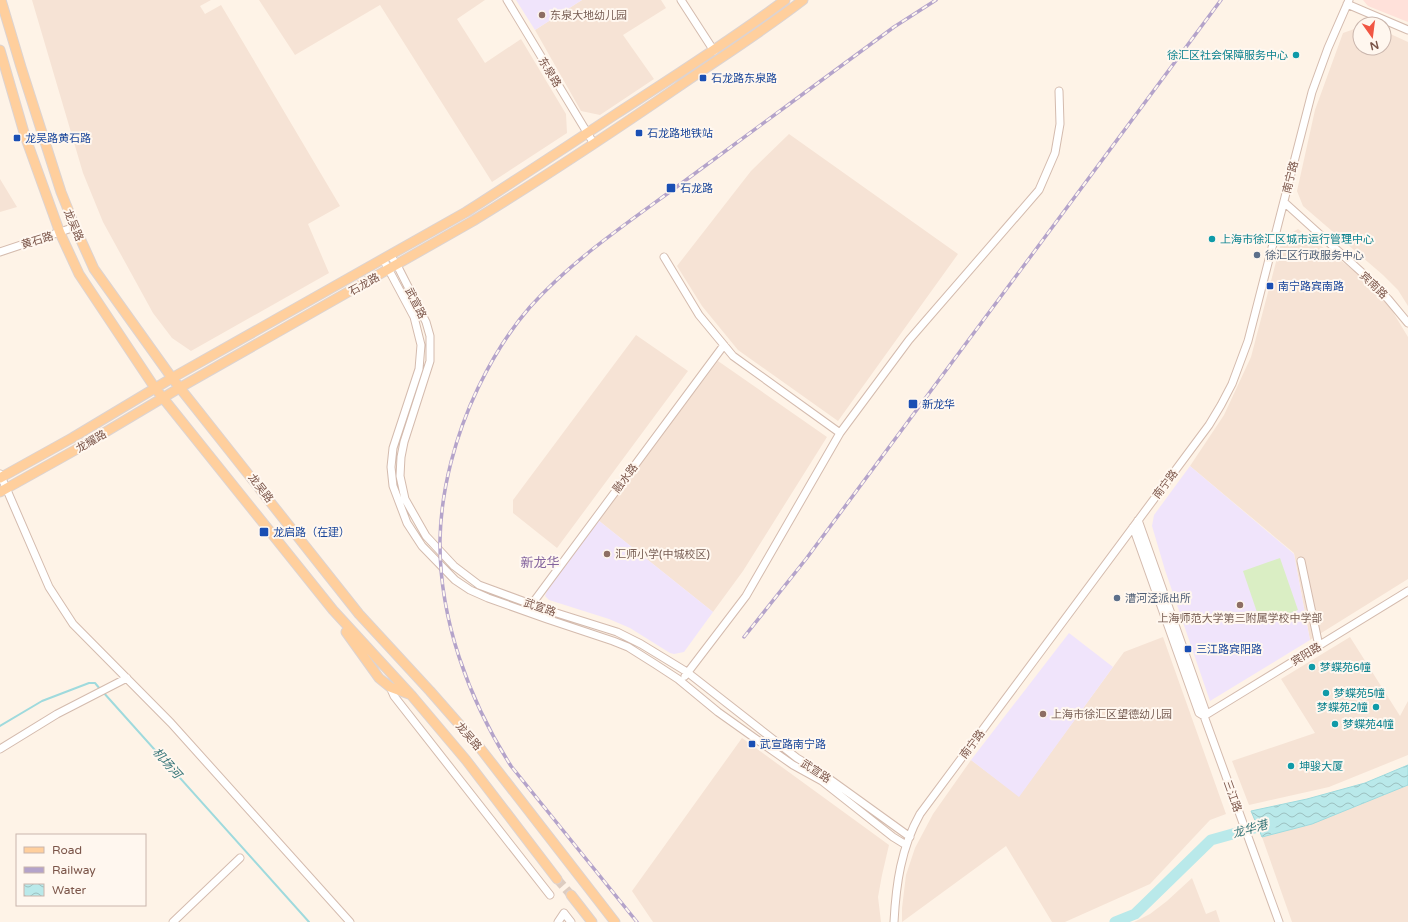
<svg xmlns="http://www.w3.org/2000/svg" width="1408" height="922" font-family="'Varela Round','Noto Sans SC',sans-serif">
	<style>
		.residential { fill: #f6e3d5 }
		.commercial { fill: #ffe1da }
		.education { fill: #f0e4fb }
		.pitch { fill: #daeec4 }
		.water { fill: url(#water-waves); stroke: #9fdadd }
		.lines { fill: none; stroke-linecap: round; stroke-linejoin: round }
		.stream { stroke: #9fdadd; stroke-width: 2 }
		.river { stroke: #b9e9ea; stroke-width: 11 }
		.major-tunnel { stroke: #ddccc0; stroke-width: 9; stroke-dasharray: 9 4.5; stroke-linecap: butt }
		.minor-casing { stroke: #d4bbae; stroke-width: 9 }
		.major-casing { stroke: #ddd3d0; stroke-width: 11 }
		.minor { stroke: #fff; stroke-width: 7 }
		.major { stroke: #ffcf9d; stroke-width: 9 }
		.rail-casing { stroke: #b4a3ca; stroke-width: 3.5 }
		.rail { stroke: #fff7ef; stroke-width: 2; stroke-dasharray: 6; stroke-linecap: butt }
		.education-dot { fill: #8d6e63; stroke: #fff7ef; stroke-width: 1.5 }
		.culture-dot { fill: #0f9aa8; stroke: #fff7ef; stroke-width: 1.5 }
		.transit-dot { fill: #1a4fb4; stroke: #fff7ef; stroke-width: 1.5 }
		.service-dot { fill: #5c6f8a; stroke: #fff7ef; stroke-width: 1.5 }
		.labels { text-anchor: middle; stroke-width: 4; stroke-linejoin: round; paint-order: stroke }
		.education-label { font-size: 11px; fill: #785e54; stroke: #fff7ef; text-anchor: start }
		.culture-label { font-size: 11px; fill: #0d838f; stroke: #fff7ef; text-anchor: start }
		.street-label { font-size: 11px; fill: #7b5549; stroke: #fff7ef }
		.transit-label { font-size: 11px; fill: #164399; stroke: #fff7ef; text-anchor: start }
		.service-label { font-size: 11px; fill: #4e5e75; stroke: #fff7ef; text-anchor: start }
		.water-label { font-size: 12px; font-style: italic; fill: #387679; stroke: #fff7ef }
		.quarter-label { font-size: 13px; fill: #84649e; stroke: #fff7ef }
	</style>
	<defs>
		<pattern id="water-waves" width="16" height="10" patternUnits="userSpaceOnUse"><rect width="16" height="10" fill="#b9e9ea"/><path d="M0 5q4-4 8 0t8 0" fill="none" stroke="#9bc0c0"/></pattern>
	</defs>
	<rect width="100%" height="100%" fill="#fef3e7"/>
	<!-- residential -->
	<path class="residential" d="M32 0H211L200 6 205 14 221 5 340 206 308 224 329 273 191 351 172 338 153 313 103 222 83 173Z
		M259 0H485L457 19 485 63 521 39 566 114 567 133 492 182 380 5 295 55Z
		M582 0H661L666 8 623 35 654 79 600 115 581 111 535 30Z
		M1360 27V48H1384V31L1408 42V306L1398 290 1383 275 1303 206 1297 191 1315 110 1343 33Z
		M789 134 958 254 838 421 738 350 702 306 677 266 751 171Z
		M0 179 17 207 0 212Z
		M1298 229 1379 289 1408 337V579L1310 640 1294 553 1190 466 1224 415 1251 357 1282 239Z
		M636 335 688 371 557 548 513 513V500Z
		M718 361 827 437 743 571 713 612 598 520Z
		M1163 637 1226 814 1210 820 1150 884 1065 922H1052L1006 846 902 922V908L906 875 915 848 933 814 971 760 1019 796 1124 652Z
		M1350 637 1400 716 1408 701V755L1329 787 1249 805 1232 761 1315 733 1281 679Z
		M742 738 889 845 882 875 878 897 881 922H653L632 891Z
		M1408 785V922H1292L1262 837 1312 824Z
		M1192 878 1206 914 1216 910 1220 922H1134L1150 914 1167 901Z"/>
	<!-- commercial -->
	<path class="commercial" d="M1363 0H1408V22L1368 6Z"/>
	<!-- education -->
	<path class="education" d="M516 0H582L535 30Z
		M1190 466 1294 554 1310 640 1210 701 1165 570 1152 526 1154 515Z
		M598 520 713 612 684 652 674 654 670 653 630 628 609 619 549 600 545 596 548 588Z
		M1069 633 1113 667 1019 797 971 760Z"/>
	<!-- pitch -->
	<path class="pitch" d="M1280 558 1298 610 1261 624 1243 571Z"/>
	<!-- water -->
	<path class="water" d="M1408 765V785L1312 824 1262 837 1251 811 1307 799 1365 783Z"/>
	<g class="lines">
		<!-- stream -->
		<path class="stream" d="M103 692 309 922
			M0 726 42 701 89 683H95L100 689
			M1119 920 1120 922"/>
		<!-- river -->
		<path class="river" d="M1115 922 1135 914 1211 840 1272 823"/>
		<!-- major-tunnel -->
		<path class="major-tunnel" d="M557 879 571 895"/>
		<!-- minor casing -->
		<g class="minor-casing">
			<path id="minor" d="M507 0 594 144
				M681 0 714 51
				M1347 4 1408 30
				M1284 202 1368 278 1388 299 1408 323
				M0 252 75 227
				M390 255 397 265 426 322 430 336V361L404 442 401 457 400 476 405 499 426 536 454 566 479 585 547 610 617 632 641 644 687 672 797 758 817 770 910 837
				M664 257 699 315 733 356 840 433
				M383 259 414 317 421 345 419 369 393 448 391 467 393 486 407 523 422 546 455 580 470 590 488 598 547 619 613 641 628 647 655 664 678 679 718 712 756 739 793 765 822 781 893 837 906 845
				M0 474 49 587 73 624 171 723 350 922
				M1138 520 1205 710 1204 716 1279 922
				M1133 527 1199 713 1204 716
				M1301 561 1319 646
				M529 608 724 345
				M685 676 746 596 840 433 909 340 1039 190 1055 153 1060 124 1059 91
				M390 687 394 696 550 895
				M1204 716 1408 591
				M0 749 57 714 127 678
				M173 922 240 858
				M558 922 564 913 571 922
				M894 922C896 884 901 848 920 814L1209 425 1221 405 1232 384 1248 341 1312 92 1328 48 1349 0"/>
		</g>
		<!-- major casing -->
		<g class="major-casing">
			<path id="major" d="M1 0 21 67 61 192 75 227 94 269 172 378 359 614 430 691 480 748 615 922
				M0 50 25 136 60 233 79 274 155 388 333 610 412 696 466 760 557 879
				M0 478 72 438 172 378 466 212C516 180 566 147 616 114 673 77 730 41 785 0
				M0 492 77 449 181 387 473 221C543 178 611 133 678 87 720 58 763 31 803 0
				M346 632 379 678 390 687 409 694
				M571 895 592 922"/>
		</g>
		<!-- minor -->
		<use href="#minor" class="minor"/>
		<!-- major -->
		<use href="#major" class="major"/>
		<!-- rail casing -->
		<g class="rail-casing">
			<path id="rail" d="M744 637 806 559 1221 0
				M637 922 511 766C469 700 439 619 440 540 441 488 456 434 478 388 492 359 509 331 530 307 575 257 632 220 686 180 755 129 825 78 894 27L936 0"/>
		</g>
		<!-- rail -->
		<use href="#rail" class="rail"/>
	</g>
	<!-- markers -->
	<g class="education-dot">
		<circle cx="542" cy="15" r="4"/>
		<circle cx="607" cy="554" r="4"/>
		<circle cx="1240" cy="605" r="4"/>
		<circle cx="1043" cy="714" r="4"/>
	</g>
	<g class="culture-dot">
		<circle cx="1296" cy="55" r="4"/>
		<circle cx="1212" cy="239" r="4"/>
		<circle cx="1312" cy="667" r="4"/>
		<circle cx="1326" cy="693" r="4"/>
		<circle cx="1376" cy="707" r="4"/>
		<circle cx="1335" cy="724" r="4"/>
		<circle cx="1291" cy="766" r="4"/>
	</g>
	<g class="transit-dot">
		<rect x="699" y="74" width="8" height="8" rx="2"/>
		<rect x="635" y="129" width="8" height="8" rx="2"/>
		<rect x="13" y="134" width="8" height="8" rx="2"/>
		<rect x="666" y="183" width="10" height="10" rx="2"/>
		<rect x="1266" y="282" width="8" height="8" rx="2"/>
		<rect x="908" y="399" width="10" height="10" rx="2"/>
		<rect x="259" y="527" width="10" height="10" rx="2"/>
		<rect x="1184" y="645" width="8" height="8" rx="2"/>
		<rect x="748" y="740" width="8" height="8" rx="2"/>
	</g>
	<g class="service-dot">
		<circle cx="1257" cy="255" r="4"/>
		<circle cx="1117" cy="598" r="4"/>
	</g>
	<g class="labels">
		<!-- education labels -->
		<g class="education-label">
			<text x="550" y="19">东泉大地幼儿园</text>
			<text x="615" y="558">汇师小学(中城校区)</text>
			<text x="1240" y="622" text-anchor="middle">上海师范大学第三附属学校中学部</text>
			<text x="1051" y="718">上海市徐汇区望德幼儿园</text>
		</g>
		<!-- culture labels -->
		<g class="culture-label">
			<text x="1288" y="59" text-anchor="end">徐汇区社会保障服务中心</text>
			<text x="1220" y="243">上海市徐汇区城市运行管理中心</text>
			<text x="1320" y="671">梦蝶苑6幢</text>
			<text x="1334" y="697">梦蝶苑5幢</text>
			<text x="1368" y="711" text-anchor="end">梦蝶苑2幢</text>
			<text x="1343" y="728">梦蝶苑4幢</text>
			<text x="1299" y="770">坤骏大厦</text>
		</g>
		<!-- street labels -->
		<g class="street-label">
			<text transform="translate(550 72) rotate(59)" y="4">东泉路</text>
			<text transform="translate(1290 177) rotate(-76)" y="4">南宁路</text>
			<text transform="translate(74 225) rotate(67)" y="4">龙吴路</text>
			<text transform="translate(37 240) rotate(-17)" y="4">黄石路</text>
			<text transform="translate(364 284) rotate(-29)" y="4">石龙路</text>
			<text transform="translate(1374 285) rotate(44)" y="4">宾南路</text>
			<text transform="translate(416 303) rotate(63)" y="4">武宣路</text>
			<text transform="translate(91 441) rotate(-30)" y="4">龙耀路</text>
			<text transform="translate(625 478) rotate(-53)" y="4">融水路</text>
			<text transform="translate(1165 484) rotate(-53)" y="4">南宁路</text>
			<text transform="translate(261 488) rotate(52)" y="4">龙吴路</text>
			<text transform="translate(540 607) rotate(19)" y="4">武宣路</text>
			<text transform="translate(1306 654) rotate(-31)" y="4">宾阳路</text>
			<text transform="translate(469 736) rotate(49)" y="4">龙吴路</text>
			<text transform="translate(972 744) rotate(-53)" y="4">南宁路</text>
			<text transform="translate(816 771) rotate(33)" y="4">武宣路</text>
			<text transform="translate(1233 796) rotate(70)" y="4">三江路</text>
		</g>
		<!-- transit labels -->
		<g class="transit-label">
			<text x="711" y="82">石龙路东泉路</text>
			<text x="647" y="137">石龙路地铁站</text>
			<text x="25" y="142">龙吴路黄石路</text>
			<text x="680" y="192">石龙路</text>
			<text x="1278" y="290">南宁路宾南路</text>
			<text x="922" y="408">新龙华</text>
			<text x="273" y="536">龙启路（在建）</text>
			<text x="1196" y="653">三江路宾阳路</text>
			<text x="760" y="748">武宣路南宁路</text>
		</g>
		<!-- service labels -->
		<g class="service-label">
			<text x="1265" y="259">徐汇区行政服务中心</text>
			<text x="1125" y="602">漕河泾派出所</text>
		</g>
		<!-- water labels -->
		<g class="water-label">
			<text transform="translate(167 763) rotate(48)" y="4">机场河</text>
			<text transform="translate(1250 829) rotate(-16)" y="4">龙华港</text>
		</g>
		<!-- quarter labels -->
		<g class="quarter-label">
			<text x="540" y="567">新龙华</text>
		</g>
	</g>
	<!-- legend -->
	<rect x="16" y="834" width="130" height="72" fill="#fff7ef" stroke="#cab6ad"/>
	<rect x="24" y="847" width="20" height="6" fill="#ffcf9d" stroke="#cab6ad"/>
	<text x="52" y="854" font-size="12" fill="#7b5549">Road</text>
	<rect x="24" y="867" width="20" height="6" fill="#b4a3ca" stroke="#cab6ad"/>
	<text x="52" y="874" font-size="12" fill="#7b5549">Railway</text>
	<rect x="24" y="884" width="20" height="12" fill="url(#water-waves)" stroke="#cab6ad"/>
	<text x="52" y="894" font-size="12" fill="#7b5549">Water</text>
	<!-- north arrow -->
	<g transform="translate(1372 36) rotate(166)"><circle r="19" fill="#fff7ef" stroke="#cab6ad"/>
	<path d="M0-3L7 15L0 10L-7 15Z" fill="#f15643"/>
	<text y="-6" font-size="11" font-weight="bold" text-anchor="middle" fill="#7b5549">N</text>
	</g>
</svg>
